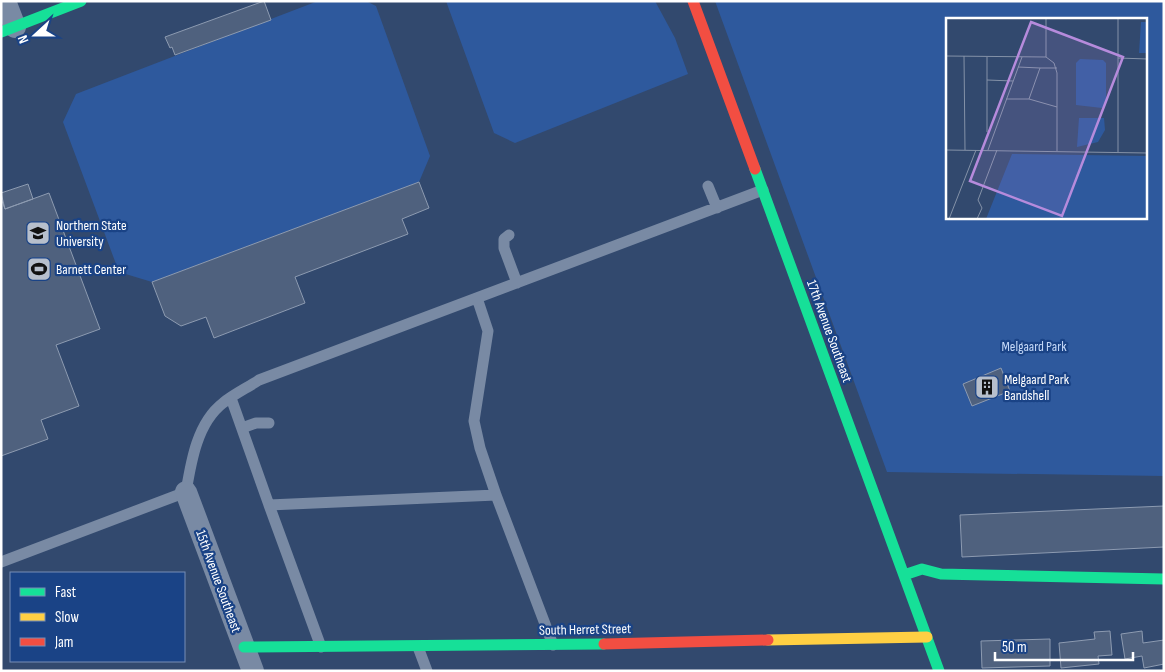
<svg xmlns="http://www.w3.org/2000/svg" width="1165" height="672" font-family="'Sofia Sans Condensed',sans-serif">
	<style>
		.green { fill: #2e599d; fill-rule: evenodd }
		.building { fill: #4f617e; stroke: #8d9bb1 }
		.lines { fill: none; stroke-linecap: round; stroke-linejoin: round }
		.lane { stroke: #798aa4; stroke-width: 11 }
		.street { stroke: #798aa4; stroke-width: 22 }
		.fast { stroke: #16e098; stroke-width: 11 }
		.slow { stroke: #ffcf43; stroke-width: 11 }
		.jam { stroke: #f24e42; stroke-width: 11 }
		.labels { text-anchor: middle; stroke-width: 4.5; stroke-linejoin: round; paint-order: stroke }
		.poi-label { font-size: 14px; fill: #fff; stroke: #1a4386; text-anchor: start }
		.street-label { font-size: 14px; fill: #fff; stroke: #1a4386 }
		.park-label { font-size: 14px; fill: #c6daf9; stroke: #1a4386 }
		.inset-road { fill: none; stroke: #8492a8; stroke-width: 1 }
		.view { fill: #b68bdc; fill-opacity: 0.15; stroke: #b68bdc; stroke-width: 2.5 }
		.inset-edge { fill: none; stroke: #fff; stroke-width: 2.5 }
	</style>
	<rect width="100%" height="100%" fill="#32496e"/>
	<!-- green -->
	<path class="green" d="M318 1H366L376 6 430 156 419 182 152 282 119 272 63 122 76 94Z
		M446 1H655L675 38 688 74 515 143 494 133Z
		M715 1H1164V476L887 472ZM948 19H1146V218H948Z"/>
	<!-- building -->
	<path class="building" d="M264 1 271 20 175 55 172 47 170 48 165 37Z
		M419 182 429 208 402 219 408 234 295 277 305 303 214 338 206 317 181 326 165 316 152 282Z
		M28 184 33 199 5 209 1 193Z
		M49 193 100 329 56 345 79 406 41 420 48 439 1 456V198L5 209Z
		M1001 368 1010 391 972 406 963 384Z
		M1164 506V547L962 557 960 515Z
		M1110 631 1112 655 1098 656 1099 664 1061 668 1059 643 1095 639 1094 632Z
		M1142 631 1143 643 1164 640V664L1144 668 1142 656 1125 659 1121 634Z
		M1050 639V666L982 668 981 641Z"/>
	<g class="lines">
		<!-- lane -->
		<path class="lane" d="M708 186 717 208
			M509 235 504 239V248L517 283
			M477 298 488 331 474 421 480 448 496 495
			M231 398 269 505
			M242 428 256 423H269
			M1 562 186 492C191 462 197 423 223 403 234 394 247 388 259 380L763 190
			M321 647 269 505 496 495 553 645
			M418 647 427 671"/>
		<!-- street -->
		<path class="street" d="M5 1 15 27
			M186 492 253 671"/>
		<!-- fast -->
		<path class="fast" d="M1 32 81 1
			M755 169 939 671
			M904 575 922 569 941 574 1164 579
			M244 647 604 644"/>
		<!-- slow -->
		<path class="slow" d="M768 640 927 637"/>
		<!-- jam -->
		<path class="jam" d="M693 1 755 169
			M604 644 768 640"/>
	</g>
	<!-- icons -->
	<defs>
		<g id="university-square" transform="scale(1.25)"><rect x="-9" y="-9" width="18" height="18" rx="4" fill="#b7bfcc" stroke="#1a4386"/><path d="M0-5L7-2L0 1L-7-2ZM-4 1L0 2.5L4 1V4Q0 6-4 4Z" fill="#111"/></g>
		<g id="stadium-square" transform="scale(1.25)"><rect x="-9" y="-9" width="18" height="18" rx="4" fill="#b7bfcc" stroke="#1a4386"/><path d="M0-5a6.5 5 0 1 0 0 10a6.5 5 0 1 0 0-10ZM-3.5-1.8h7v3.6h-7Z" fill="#111"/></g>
		<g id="building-square" transform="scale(1.25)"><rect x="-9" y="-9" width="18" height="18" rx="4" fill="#b7bfcc" stroke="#1a4386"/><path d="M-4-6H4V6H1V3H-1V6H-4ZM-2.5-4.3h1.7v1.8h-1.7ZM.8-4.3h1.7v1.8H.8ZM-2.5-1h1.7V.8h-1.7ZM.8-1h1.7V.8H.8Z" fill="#111"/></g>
	</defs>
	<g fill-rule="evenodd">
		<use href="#university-square" x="38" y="233"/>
		<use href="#stadium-square" x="39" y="269"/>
		<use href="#building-square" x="987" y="387"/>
	</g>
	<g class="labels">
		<!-- poi labels -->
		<g class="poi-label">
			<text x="56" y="230">Northern State<tspan x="56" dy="16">University</tspan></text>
			<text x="56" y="274">Barnett Center</text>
			<text x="1004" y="384">Melgaard Park<tspan x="1004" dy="16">Bandshell</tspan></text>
		</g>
		<!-- street labels -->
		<g class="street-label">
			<text transform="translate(830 331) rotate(70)" y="5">17th Avenue Southeast</text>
			<text transform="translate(219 581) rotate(70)" y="5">15th Avenue Southeast</text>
			<text transform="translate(585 629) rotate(-1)" y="5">South Herret Street</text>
		</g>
		<!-- park labels -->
		<g class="park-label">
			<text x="1034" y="351">Melgaard Park</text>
		</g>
	</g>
	<!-- overview -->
	<g transform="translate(946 18)">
		<rect width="201" height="201" fill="#32496e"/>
		<path d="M195 4H201V35H193ZM134 41 157 42 160 45V87L156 90 130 87V45ZM133 100H158L159 112 152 124 131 129ZM66 136 201 138V201H40Z" fill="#2e599d"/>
		<path class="inset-road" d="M100 0V39L108 45 111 55V133M0 38 100 39M18 38 19 132M41 39V114M172 40 202 41M94 50H111M41 62 67 63M60 81H83L94 50 72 49M83 81 111 89M0 132 202 135M42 132 76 39M172 134V0M3 201 30 132M31 201 36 190 32 182 51 132"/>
		<path class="view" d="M85 4 177 39 116 198 24 163Z"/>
		<rect width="201" height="201" class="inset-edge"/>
	</g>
	<!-- border -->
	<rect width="1165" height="672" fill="none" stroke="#ffffff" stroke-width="5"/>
	<!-- legend -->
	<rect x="10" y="572" width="175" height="90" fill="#1a4386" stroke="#768eb6"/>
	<rect x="20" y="588" width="25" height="8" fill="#16e098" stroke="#768eb6"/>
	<text x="55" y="597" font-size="15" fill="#ffffff">Fast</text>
	<rect x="20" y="613" width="25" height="8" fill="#ffcf43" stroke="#768eb6"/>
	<text x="55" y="622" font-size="15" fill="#ffffff">Slow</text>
	<rect x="20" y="638" width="25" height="8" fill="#f24e42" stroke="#768eb6"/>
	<text x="55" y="647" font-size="15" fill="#ffffff">Jam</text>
	<!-- north arrow -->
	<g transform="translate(35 35) rotate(249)" stroke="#1a4386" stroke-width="4" paint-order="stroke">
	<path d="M0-4L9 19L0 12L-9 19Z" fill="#ffffff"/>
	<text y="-8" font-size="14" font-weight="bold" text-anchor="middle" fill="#ffffff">N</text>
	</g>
	<!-- scale -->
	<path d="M995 652v8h138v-8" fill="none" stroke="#ffffff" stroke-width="2.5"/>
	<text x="1002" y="652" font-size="15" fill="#ffffff" stroke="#1a4386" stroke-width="4" paint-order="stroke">50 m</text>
</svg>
